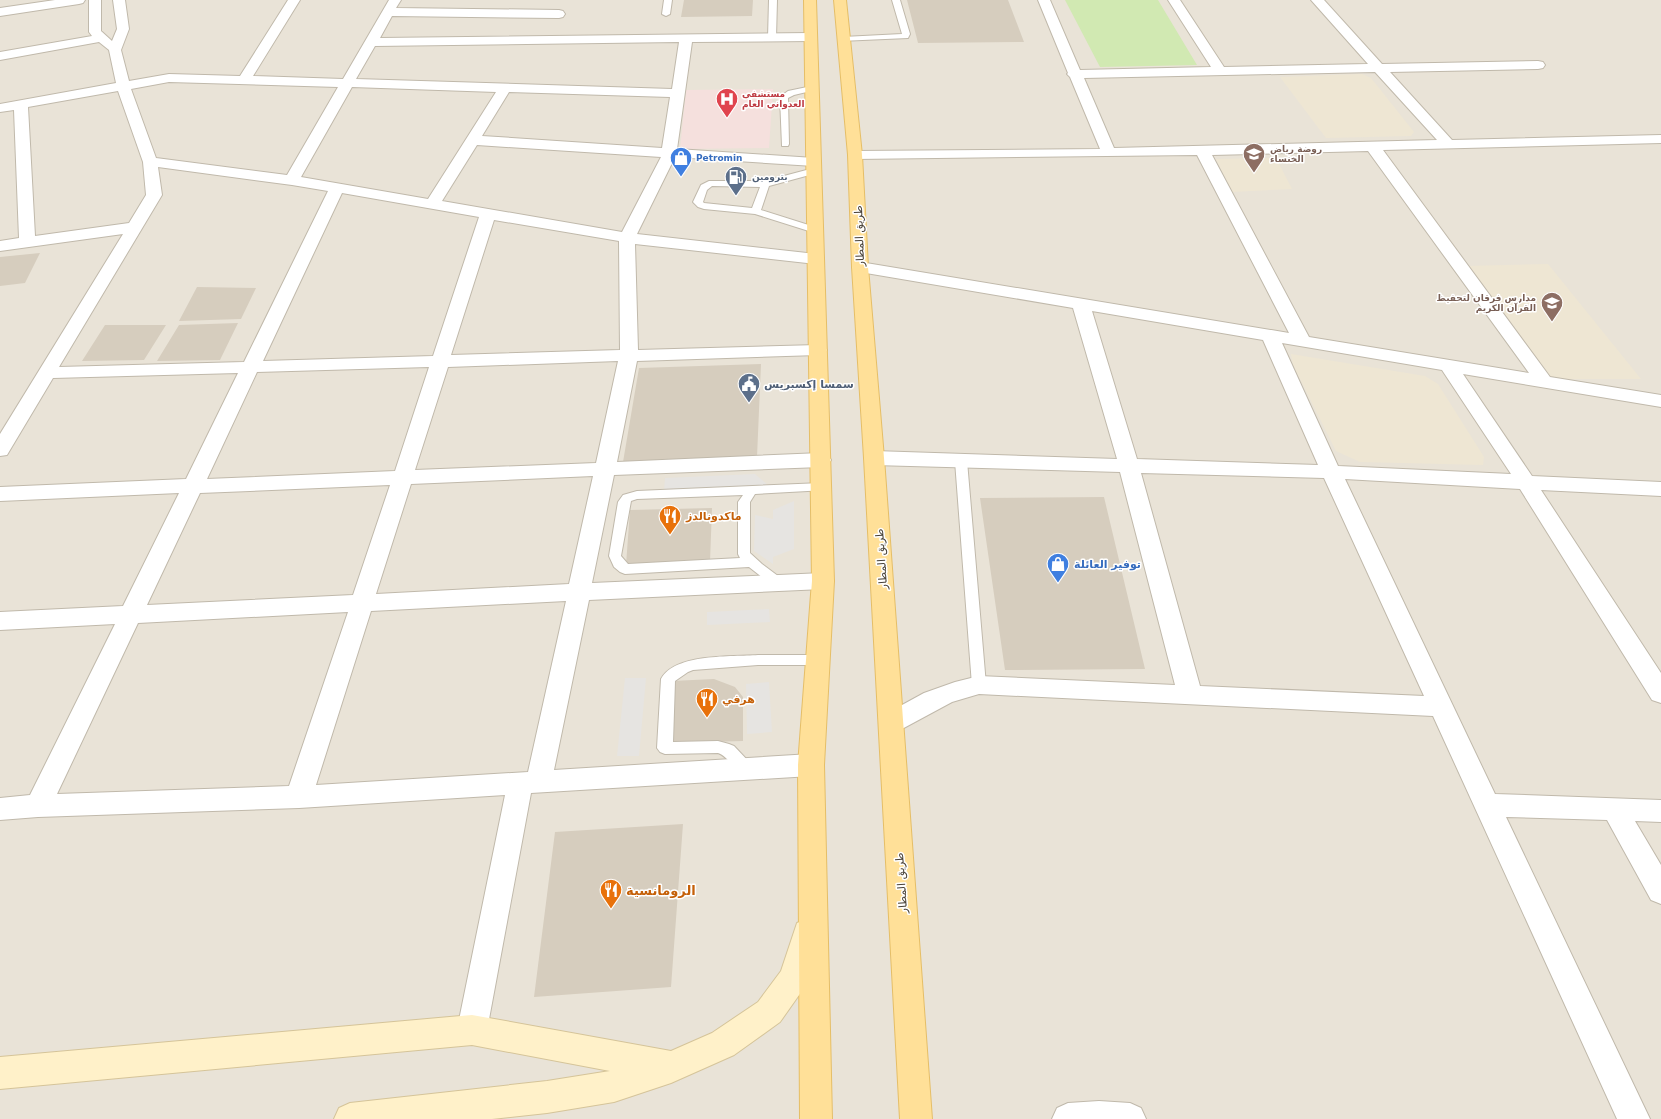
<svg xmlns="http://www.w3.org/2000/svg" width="1661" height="1119" font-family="'DejaVu Sans',Cairo,sans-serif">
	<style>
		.residential { fill: #e9e3d7 }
		.education { fill: #eee6d3 }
		.medical { fill: #f5e0dd }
		.green { fill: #d1e9b2 }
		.parking { fill: #e6e4e1 }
		.building { fill: #d6cdbe }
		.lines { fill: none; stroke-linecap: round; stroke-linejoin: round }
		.lane-casing { stroke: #c0b9ab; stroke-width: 2 }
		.street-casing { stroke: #c0b9ab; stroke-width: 2 }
		.secondary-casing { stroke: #d5c499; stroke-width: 2 }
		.primary-casing { stroke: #e5be67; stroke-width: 2 }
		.lane { fill: #fff; fill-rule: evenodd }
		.street { fill: #fff; fill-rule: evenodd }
		.secondary { fill: #fff1c9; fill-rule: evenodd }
		.primary { fill: #ffe098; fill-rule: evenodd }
		.labels { text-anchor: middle; stroke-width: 3; stroke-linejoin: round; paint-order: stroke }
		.far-health-label { font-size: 9px; font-weight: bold; fill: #be3a42; stroke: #fff; text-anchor: start }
		.far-education-label { font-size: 9px; font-weight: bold; fill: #785e54; stroke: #fff; text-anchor: start }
		.far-shop-label { font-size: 9px; font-weight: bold; fill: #366cbe; stroke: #fff; text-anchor: start }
		.far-service-label { font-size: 9px; font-weight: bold; fill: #4e5e75; stroke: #fff; text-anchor: start }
		.street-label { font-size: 11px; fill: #484137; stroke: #fff }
		.service-label { font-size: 11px; font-weight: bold; fill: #4e5e75; stroke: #fff; text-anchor: start }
		.food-label { font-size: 11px; font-weight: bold; fill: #c56008; stroke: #fff; text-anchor: start }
		.shop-label { font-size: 11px; font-weight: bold; fill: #366cbe; stroke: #fff; text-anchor: start }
		.near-food-label { font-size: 13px; font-weight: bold; fill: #c56008; stroke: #fff; text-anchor: start }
	</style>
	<rect width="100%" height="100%" fill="#f5f1e9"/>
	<!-- residential -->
	<path class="residential" d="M0 0H1661V1119H0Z"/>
	<!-- education -->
	<path class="education" d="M1362 74 1371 78 1414 132 1411 136 1326 138 1280 77Z
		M1276 158 1292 189 1232 192 1216 159Z
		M1548 264 1641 379H1552L1465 266Z
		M1291 354 1425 376 1438 384 1484 457 1483 465 1360 462 1336 451 1293 365Z"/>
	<!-- medical -->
	<path class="medical" d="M773 89 769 148 680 149 686 90Z"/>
	<!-- green -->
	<path class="green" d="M1065 0H1158L1197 65 1100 67Z"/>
	<!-- parking -->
	<path class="parking" d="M755 474 769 486 664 491 665 478Z
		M794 501V549L773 557V510Z
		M755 515 773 519V564L754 551Z
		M769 609 770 622 707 625V612Z
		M625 678H646L639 756H617Z
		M769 682 772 732 747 734 746 684Z"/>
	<!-- building -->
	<path class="building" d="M684 0H753L752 16 681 17Z
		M907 0H1008L1024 42 918 43Z
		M40 253 25 283 0 286V257Z
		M197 287 256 288 241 319 179 321Z
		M238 323 220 360 157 361 179 325Z
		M105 325H166L144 360 82 361Z
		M761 364 757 457 623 462 639 368Z
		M1104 497 1145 669 1005 670 980 498Z
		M712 508 710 562 626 565 630 510Z
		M714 679 735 687 743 697V741L671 743 672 681Z
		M683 824 671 987 534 997 555 832Z"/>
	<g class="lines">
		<!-- lane casing -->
		<g class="lane-casing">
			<path id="lane" d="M664 0H672L670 14 666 16 662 14Z
				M769 0H777L776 38 772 40 768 38Z
				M892 0H900L910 34 908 38 840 41V37H843L902 34Z
				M812 86 816 88 815 90 794 95 788 98 789 144 788 146H782L780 97 788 91Z
				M814 168 817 169 818 171 817 173 769 186 761 210 818 228 820 230 818 232H812L755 214 704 209 698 207 693 202 701 185 709 181H765ZM712 186 760 187 752 208 704 203 703 202 707 190Z
				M961 457 965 458 967 461 986 685 984 689 979 691 974 689 972 685 955 461 957 458Z
				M822 483 826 484 828 487 826 490 755 494 750 502V553L762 564 782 579 784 582 782 585 777 587 772 585 749 567 625 574 620 572 614 567 609 556 618 502 623 495 637 491ZM743 495 738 502V554L740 558 628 564 621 556 631 501 637 499Z
				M758 655H818L823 656 825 660 823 664 818 665H758L693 670 688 672 675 681 673 742 718 741 729 744 734 746 752 765 755 769 752 773C737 779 731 757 718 753L665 754 660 752 657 748 661 679C675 653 732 657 758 655Z"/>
		</g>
		<!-- street casing -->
		<g class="street-casing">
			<path id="street" d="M55 0H85L83 3 79 4 0 16V8Z
				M89 0H101V31L112 41 117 29 113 0H125L129 29 121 50 129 81 169 74 240 76 288 0H300L253 76 343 79 389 0H401L396 8 559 10 563 11 565 14 563 17 559 18 392 16 380 38 811 33 815 34 817 37 815 40 811 41 692 42 677 149 814 158 819 159 821 162 819 165 814 166 675 157 637 234 816 254 822 255 824 259 822 263 816 264 635 244 638 350 818 345 824 346 827 350 824 354 818 355 637 361 617 462 821 453 828 455 831 460 828 465 821 467 614 475 592 583 823 573 831 575 834 581 831 587 823 589 589 600 554 770 811 754 820 757 824 765 820 773 811 776 531 793 487 1030 483 1041 472 1045 461 1041 457 1030 505 795 299 808 38 817 0 820V798L30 795 115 624 0 630V612L123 606 179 493 0 501V487L186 479 238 373 53 378 7 455 0 456V434L123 234 0 251V241L19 238 14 110 0 112V104L116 83 109 50 99 42 0 60V52L92 36 89 32ZM679 42 672 89 356 79 375 46ZM169 82 338 87 287 175 156 158 131 89ZM352 87 496 92 428 199 301 177ZM118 91 143 162 146 195 129 223 35 236 28 107ZM509 92 670 97 662 148 482 136ZM477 145 661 157 622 232 442 201ZM158 167 292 185 328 191 244 362 59 367 162 195ZM342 193 479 217 433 356 263 361ZM494 220 619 241 620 350 451 355ZM618 361 596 463 415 470 448 367ZM429 367 395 471 207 479 257 372ZM593 476 569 584 376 594 411 484ZM390 485 353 595 147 605 200 493ZM566 601 528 772 316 785 371 611ZM348 612 289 786 57 794 138 623Z
				M1038 0H1050L1080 70 1211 67 1168 0H1180L1224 67 1368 64 1311 0H1324L1382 64 1538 61 1543 62 1545 65 1543 68 1538 69 1390 72 1452 140 1661 135V143L1383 150 1550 377 1661 395V407L1463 374 1532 476 1661 482V496L1541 490 1661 673V703L1652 700 1520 489 1345 479 1495 794 1661 800V822L1635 821 1661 865V904L1651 900 1607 820 1506 817 1650 1119H1617L1433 716 979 694 952 702 900 730 891 733 882 730 879 723 882 716 924 693 955 682 979 676 1175 685 1120 472 874 465 867 463 864 458 867 453 874 451 1117 459 1073 308 860 272 854 271 852 267 854 263 860 262 1289 333 1197 155 855 159 850 158 848 155 850 152 855 151 1100 149 1070 77 1067 74 1068 73ZM1375 72 1437 140 1114 148 1084 78ZM1368 151 1529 373 1309 337 1212 155ZM1092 311 1263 340 1318 465 1137 459ZM1282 343 1442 370 1511 474 1338 466ZM1141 473 1324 478 1424 696 1200 686Z
				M1099 1101 1130 1103 1141 1108 1146 1119H1052L1057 1108 1068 1103Z"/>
		</g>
		<!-- secondary casing -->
		<g class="secondary-casing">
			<path id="secondary" d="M807 919 817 923 821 932 809 978 804 988 780 1022 734 1055 671 1083 614 1102 547 1113 492 1119H334L339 1108 350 1103 547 1081 610 1071 472 1045 0 1089V1057L472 1015 671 1051 712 1033 758 1002 781 971 797 923Z"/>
		</g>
		<!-- primary casing -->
		<g class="primary-casing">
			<path id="primary" d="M804 0H816L834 581 824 765 832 1119H800L798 765 812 581Z
				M834 0H846L862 155 868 267 884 458 932 1119H900L864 458 852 267 848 155Z"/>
		</g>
		<!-- lane -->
		<use href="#lane" class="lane"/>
		<!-- street -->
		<use href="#street" class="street"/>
		<!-- secondary -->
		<use href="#secondary" class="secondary"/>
		<!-- primary -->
		<use href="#primary" class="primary"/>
	</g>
	<!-- icons -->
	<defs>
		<g id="hospital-pin" transform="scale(1.15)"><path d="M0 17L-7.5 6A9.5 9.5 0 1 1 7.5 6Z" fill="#e0444e" stroke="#fff"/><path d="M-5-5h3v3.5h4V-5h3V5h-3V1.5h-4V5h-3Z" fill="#fff"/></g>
		<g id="school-pin" transform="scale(1.15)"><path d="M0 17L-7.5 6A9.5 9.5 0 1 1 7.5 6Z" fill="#8d6e63" stroke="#fff"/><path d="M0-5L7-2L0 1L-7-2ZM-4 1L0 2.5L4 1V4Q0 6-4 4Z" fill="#fff"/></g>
		<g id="shop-pin" transform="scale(1.15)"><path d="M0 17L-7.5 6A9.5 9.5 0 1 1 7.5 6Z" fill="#3f7fe0" stroke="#fff"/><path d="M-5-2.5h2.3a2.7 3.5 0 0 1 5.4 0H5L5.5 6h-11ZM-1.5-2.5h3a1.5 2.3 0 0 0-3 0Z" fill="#fff"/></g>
		<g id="fuel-pin" transform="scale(1.15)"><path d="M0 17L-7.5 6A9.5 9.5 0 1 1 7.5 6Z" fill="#5c6f8a" stroke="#fff"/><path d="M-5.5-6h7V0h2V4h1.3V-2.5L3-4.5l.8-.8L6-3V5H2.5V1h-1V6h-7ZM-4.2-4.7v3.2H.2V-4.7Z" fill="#fff"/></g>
		<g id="civic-pin" transform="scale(1.15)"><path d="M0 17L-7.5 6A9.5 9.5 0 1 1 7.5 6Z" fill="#5c6f8a" stroke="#fff"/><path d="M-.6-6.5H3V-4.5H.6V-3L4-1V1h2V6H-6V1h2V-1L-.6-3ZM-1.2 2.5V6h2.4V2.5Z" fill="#fff"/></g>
		<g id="restaurant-pin" transform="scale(1.15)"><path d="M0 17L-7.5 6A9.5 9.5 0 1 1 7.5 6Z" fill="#e8710a" stroke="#fff"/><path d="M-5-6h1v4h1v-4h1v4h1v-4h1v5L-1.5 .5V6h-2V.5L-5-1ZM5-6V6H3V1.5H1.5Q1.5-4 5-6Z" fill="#fff"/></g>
	</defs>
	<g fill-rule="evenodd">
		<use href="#hospital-pin" x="727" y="99"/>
		<use href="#school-pin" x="1254" y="154"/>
		<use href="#shop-pin" x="681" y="158"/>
		<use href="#fuel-pin" x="736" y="177"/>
		<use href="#school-pin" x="1552" y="303"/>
		<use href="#civic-pin" x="749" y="384"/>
		<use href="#restaurant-pin" x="670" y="516"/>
		<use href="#shop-pin" x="1058" y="564"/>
		<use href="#restaurant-pin" x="707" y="699"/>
		<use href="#restaurant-pin" x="611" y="890"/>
	</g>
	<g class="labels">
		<!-- far-health labels -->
		<g class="far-health-label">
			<text x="742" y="97">مستشفى<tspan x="742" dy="10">العدواني العام</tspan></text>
		</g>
		<!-- far-education labels -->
		<g class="far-education-label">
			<text x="1270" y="152">روضة رياض<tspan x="1270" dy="10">الخنساء</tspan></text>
			<text x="1536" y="301" text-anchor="end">مدارس فرقان لتحفيظ<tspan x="1536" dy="10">القرآن الكريم</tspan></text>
		</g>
		<!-- far-shop labels -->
		<g class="far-shop-label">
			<text x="696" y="161">Petromin</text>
		</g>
		<!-- far-service labels -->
		<g class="far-service-label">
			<text x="752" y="180">بترومين</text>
		</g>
		<!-- street labels -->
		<g class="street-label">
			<text transform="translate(859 236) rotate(-92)" y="4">طريق المطار</text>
			<text transform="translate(881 559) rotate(-94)" y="4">طريق المطار</text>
			<text transform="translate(901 883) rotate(-94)" y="4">طريق المطار</text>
		</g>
		<!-- service labels -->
		<g class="service-label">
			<text x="764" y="388">سمسا إكسبريس</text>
		</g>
		<!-- food labels -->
		<g class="food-label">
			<text x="686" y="520">ماكدونالدز</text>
			<text x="722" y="703">هرفي</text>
		</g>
		<!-- shop labels -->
		<g class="shop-label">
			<text x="1074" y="568">توفير العائلة</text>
		</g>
		<!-- near-food labels -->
		<g class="near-food-label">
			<text x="626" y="895">الرومانسية</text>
		</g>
	</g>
</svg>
